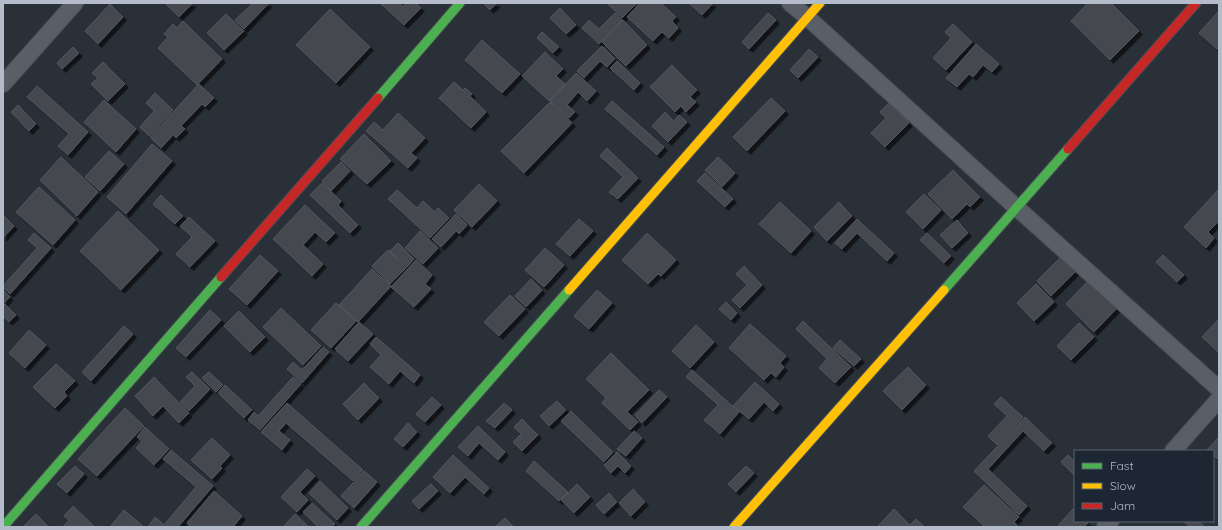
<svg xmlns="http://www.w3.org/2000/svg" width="1222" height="530" font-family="Quicksand,sans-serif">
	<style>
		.building { fill: #444950; stroke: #52575f; filter: url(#shadow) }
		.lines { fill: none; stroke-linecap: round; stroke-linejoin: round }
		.street-casing { stroke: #484c53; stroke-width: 18 }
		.fast-casing { stroke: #484c53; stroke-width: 11 }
		.slow-casing { stroke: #484c53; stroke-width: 11 }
		.jam-casing { stroke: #484c53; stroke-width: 11 }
		.street { stroke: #5a5e66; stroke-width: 16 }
		.fast { stroke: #4caf50; stroke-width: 9 }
		.slow { stroke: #ffc107; stroke-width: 9 }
		.jam { stroke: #c62828; stroke-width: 9 }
	</style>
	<defs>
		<filter id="shadow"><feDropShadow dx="3.5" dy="3.5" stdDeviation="0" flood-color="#0009"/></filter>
	</defs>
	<rect width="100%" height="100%" fill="#2a3038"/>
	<!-- building -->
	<path class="building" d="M165 3H193L179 17Z
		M253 3H269L244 29 235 20Z
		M380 3H399L403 7 406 3H415L421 8 404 25Z
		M483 3H497L490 10Z
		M607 3H637L622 18Z
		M640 3H661L676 17 672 21 678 28 669 38 662 32 653 41 627 17Z
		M689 3H713L702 15Z
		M1088 3H1111L1139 31 1110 60 1071 21Z
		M110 4 123 17 98 44 85 31Z
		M560 8 576 25 566 34 550 18Z
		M330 9 370 47 336 83 296 45Z
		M1219 11V48L1217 49 1199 33Z
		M615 13 622 20 599 44 582 28 589 20 599 29Z
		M768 13 776 20 749 49 742 42Z
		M226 14 244 31 224 50 207 33Z
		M623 20 647 45 626 66 602 42Z
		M183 21 222 59 197 85 158 48 168 37 164 34 173 24 177 28Z
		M953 24 972 42 946 70 933 58 951 38 945 32Z
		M542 32 559 47 553 53 537 38Z
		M482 40 520 74 502 93 465 60Z
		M976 44 999 64 992 72 983 65 973 77 969 74 957 87 946 78Z
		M602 46 615 59 607 67 600 61 584 78 577 71Z
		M73 47 79 53 62 69 57 63Z
		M809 49 818 57 798 78 790 70Z
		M545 52 563 69 556 76 565 84 549 101 522 76Z
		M617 61 640 83 634 90 610 68Z
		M103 62 125 84 108 101 91 84 98 78 92 73Z
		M672 65 697 90 690 97 696 102 686 112 681 106 675 112 650 87Z
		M576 73 596 91 587 101 578 92 567 105 575 112 569 118 550 101Z
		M454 82 463 90 465 88 472 94 470 96 486 112 471 128 439 98Z
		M199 84 214 98 205 107 202 104 181 126 185 129 176 138 173 135 161 148 150 137Z
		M37 86 88 132 68 155 58 146 69 134 27 97Z
		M155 93 173 110 149 136 140 127 154 111 146 103Z
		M771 98 785 111 747 151 733 137Z
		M104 100 136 129 116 152 84 122Z
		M612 101 664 147 657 155 605 109Z
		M550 102 572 123 524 173 501 151Z
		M889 103 909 123 885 147 871 133 886 118 880 112Z
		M18 105 36 124 29 131 11 112Z
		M665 112 674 121 679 115 687 122 668 142 652 126Z
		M398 113 425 138 411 153 417 158 408 168 366 131 374 122 383 130Z
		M364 134 391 161 367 184 340 159Z
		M152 144 172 161 126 214 107 197Z
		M607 148 638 178 618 199 609 192 623 177 600 156Z
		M109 151 124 164 100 191 85 177Z
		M61 157 98 192 77 216 40 180Z
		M718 157 735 173 722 187 705 170Z
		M341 162 350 171 331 191 322 181Z
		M953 170 980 197 970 207 967 204 952 219 928 194Z
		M705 173 733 199 725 207 697 181Z
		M322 183 341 201 338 205 358 225 350 233 310 195Z
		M479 184 497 201 472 227 454 210Z
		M39 187 75 220 53 245 16 212Z
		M1219 189V206L1217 208 1219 210V221L1208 232 1214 238 1206 248 1184 227Z
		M397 190 417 208 423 201 435 212 438 208 449 218 430 238 388 199Z
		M924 194 941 210 923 229 906 212Z
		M161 195 183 216 175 224 153 204Z
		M780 202 811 231 791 253 759 224Z
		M839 202 852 216 827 241 814 227Z
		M305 205 335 233 326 242 315 232 303 245 323 264 312 276 273 239Z
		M118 211 159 250 121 290 80 251Z
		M456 214 467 225 459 234 456 231 441 247 432 239Z
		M3 215 14 226 3 238Z
		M189 217 215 241 190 267 176 254 192 237 180 226Z
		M579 219 593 231 570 256 556 244Z
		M857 219 894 253 887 261 857 233 842 249 835 243Z
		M957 220 968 233 952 248 940 235Z
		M420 231 438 248 423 264 405 248Z
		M34 233 51 248 10 294 3 287V286L37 248 28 240Z
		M647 233 676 260 661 276 658 274 648 284 622 260Z
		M927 233 951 256 944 263 920 240Z
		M398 243 414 259 407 267 390 251Z
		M545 248 564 265 544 287 525 270Z
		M388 250 406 268 390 284 372 266Z
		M260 255 278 271 247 305 229 289Z
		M1163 255 1184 275 1177 282 1156 262Z
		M1062 256 1076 271 1051 296 1037 281Z
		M416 260 432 275 425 284 431 289 414 307 391 287Z
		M744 266 762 285 740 308 732 300 747 285 736 274Z
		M372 269 391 286 358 322 339 305Z
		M531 279 542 290 526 307 515 296Z
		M1089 280 1118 307 1094 332 1066 304Z
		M1036 284 1054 302 1034 321 1017 303Z
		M3 290 10 297 3 304Z
		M597 290 612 303 589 329 574 316Z
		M510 295 525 309 499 336 484 322Z
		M726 302 737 313 731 320 719 309Z
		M336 303 356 321 331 348 311 330Z
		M5 304 16 315 9 322 3 316V306Z
		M281 308 321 346 303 365 263 327Z
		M210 310 221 320 186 357 176 348Z
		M239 311 265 337 250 352 224 326Z
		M1219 319V353L1202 337Z
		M803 321 851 367 835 383 819 368 827 359 796 329Z
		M359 322 373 334 348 361 335 349Z
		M1079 323 1094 337 1071 360 1057 346Z
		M750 324 786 356 780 363 784 367 776 377 771 373 764 380 729 348Z
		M696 325 714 342 690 368 672 351Z
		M124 326 133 334 91 381 82 372Z
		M29 330 46 345 25 368 9 353Z
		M376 337 420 375 414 383 400 371 389 384 370 367 381 355 370 344Z
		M840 340 861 359 854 366 833 348Z
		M323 347 329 352 302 383 287 369 293 362 302 370Z
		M611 353 649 390 627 412 638 422 630 430 602 403 606 398 586 379Z
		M56 364 75 381 64 392 67 396 55 408 33 387Z
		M908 367 926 385 902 410 883 391Z
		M692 370 739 412 720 434 704 420 718 405 686 377Z
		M192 372 210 389 189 411 180 402 195 386 186 377Z
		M209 372 223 385 216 392 202 378Z
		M154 377 189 413 179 423 163 406 153 416 135 396Z
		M293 377 301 384 260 430 248 420 254 412 258 416Z
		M755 382 779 404 773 411 764 402 749 419 733 406Z
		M364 383 379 398 358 420 343 404Z
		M225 385 252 410 244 418 218 393Z
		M659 390 667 397 642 423 635 415Z
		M432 397 441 405 425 422 416 414Z
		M1001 397 1023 417 997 445 988 436 1007 416 994 404Z
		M557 401 566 410 549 426 540 416Z
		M287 403 363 470 353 481 286 423 279 431 290 440 282 450 261 432Z
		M504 403 512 410 495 428 486 421Z
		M125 408 144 426 97 476 78 459Z
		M571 411 613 452 604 462 561 421Z
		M1025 417 1052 443 1044 451 1023 431 988 469 1027 506 1019 515 974 471Z
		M522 419 538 435 522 451 513 442 521 434 514 427Z
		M408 423 417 432 403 447 394 439Z
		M478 426 505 452 498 460 479 443 468 456 458 447Z
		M145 427 169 449 154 465 136 448 142 441 137 437Z
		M634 431 642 438 626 456 617 449Z
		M212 438 230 455 220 466 222 468 212 479 191 460Z
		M1218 438 1219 439V460L1213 455V451H1209L1207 450Z
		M171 450 213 486 178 527H148L155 517 164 525 196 487 163 459Z
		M617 452 631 466 625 473 618 466 611 473 604 465Z
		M453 455 489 488 484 494 465 477 450 493 433 477Z
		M1068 455 1075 462V476L1061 462Z
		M534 461 568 492 559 501 526 471Z
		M75 466 84 474 67 493 57 484Z
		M746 466 754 473 736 492 728 484Z
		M307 469 315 476 300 492 308 500 297 512 281 497Z
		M364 471 377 482 354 508 341 496Z
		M320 481 348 508 337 520 309 493Z
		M431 484 438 491 419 509 412 501Z
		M577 484 590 497 574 513 561 500Z
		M984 485 1019 517 1014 522 1019 527H985L963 507Z
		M633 489 645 502 631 516 619 503Z
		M214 491 242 516 233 527H191L187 523Z
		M609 493 617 502 604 514 596 505Z
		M312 503 335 524 332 527H318L303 512Z
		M73 506 95 527H63L69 520 64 516Z
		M894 509 910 525 916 519 925 527H877Z
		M1073 509 1075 511V521H1086L1088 523 1084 527H1057Z
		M124 510 144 527H110Z
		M36 514 48 526 47 527H25L24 526Z
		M295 514 309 527H283Z
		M505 518 514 527H495Z
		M1183 521H1198L1205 527H1190Z"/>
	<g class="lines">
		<!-- street casing -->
		<g class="street-casing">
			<path id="street" d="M790 3 807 17 1017 208 1219 389
				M3 84 75 3
				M1173 451 1219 399
				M1105 527 1111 521"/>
		</g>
		<!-- fast casing -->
		<g class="fast-casing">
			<path id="fast" d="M378 98 460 3
				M944 290 1068 149
				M3 527 221 277
				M361 527 569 290"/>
		</g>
		<!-- slow casing -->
		<g class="slow-casing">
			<path id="slow" d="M569 290 820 3
				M734 527 944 290"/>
		</g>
		<!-- jam casing -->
		<g class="jam-casing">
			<path id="jam" d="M1068 149 1196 3
				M221 277 378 98"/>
		</g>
		<!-- street -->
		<use href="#street" class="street"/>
		<!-- fast -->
		<use href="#fast" class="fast"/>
		<!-- slow -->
		<use href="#slow" class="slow"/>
		<!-- jam -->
		<use href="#jam" class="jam"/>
	</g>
	<!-- border -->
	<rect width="1222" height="530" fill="none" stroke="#b4bcc9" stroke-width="8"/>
	<!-- legend -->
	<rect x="1074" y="450" width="140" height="72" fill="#1d2633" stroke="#59626f"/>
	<rect x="1082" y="463" width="20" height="6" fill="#4caf50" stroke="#59626f"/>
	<text x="1110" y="470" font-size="12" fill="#b4bcc9">Fast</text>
	<rect x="1082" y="483" width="20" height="6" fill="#ffc107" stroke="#59626f"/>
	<text x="1110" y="490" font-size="12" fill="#b4bcc9">Slow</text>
	<rect x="1082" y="503" width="20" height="6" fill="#c62828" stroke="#59626f"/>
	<text x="1110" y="510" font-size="12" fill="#b4bcc9">Jam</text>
</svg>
